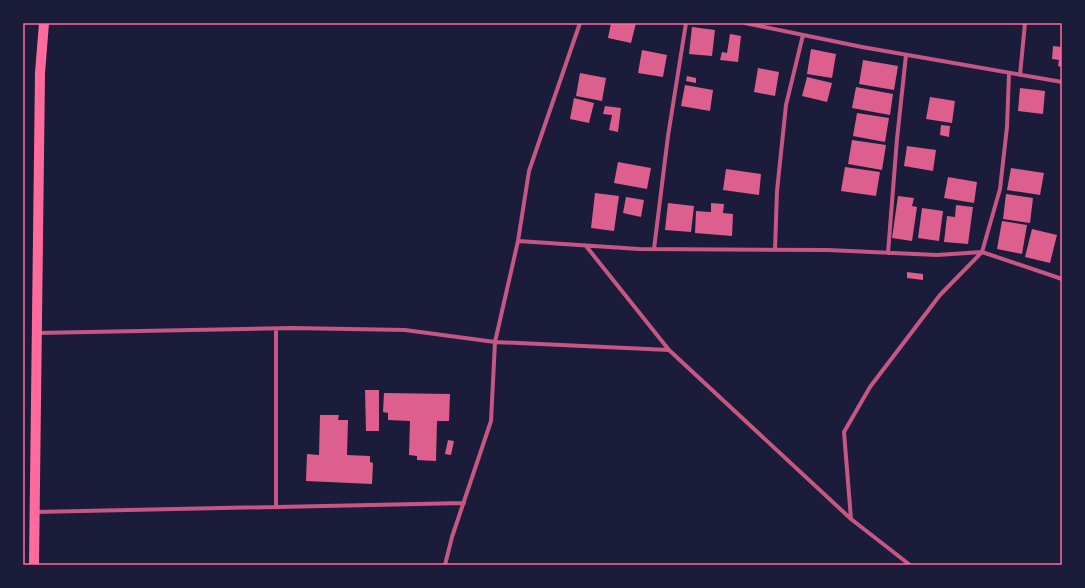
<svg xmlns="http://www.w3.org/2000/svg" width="1085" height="588" font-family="'Fira Sans',sans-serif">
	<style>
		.building { fill: #dd5f8e }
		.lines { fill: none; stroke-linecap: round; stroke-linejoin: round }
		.minor { stroke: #c65784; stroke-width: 4 }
		.primary { stroke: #ff6b9d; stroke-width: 10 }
		.neatline { fill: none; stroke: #ff6b9d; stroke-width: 1.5 }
	</style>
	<rect width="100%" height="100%" fill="#1b1b3a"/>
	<!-- building -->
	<path class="building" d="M611 23H636L631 43 608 38Z
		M692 27 715 30 712 56 689 54Z
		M730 34 741 36 738 62 720 60 722 52 727 53Z
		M1053 46 1062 47V67L1058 66 1059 60 1052 59Z
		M811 49 836 54 832 78 807 74Z
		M642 50 667 55 663 77 638 73Z
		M863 60 898 66 894 90 859 84Z
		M758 68 779 72 775 96 754 92Z
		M580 73 606 78 602 101 576 96Z
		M687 76 696 78V83L686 81Z
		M807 77 832 83 827 102 802 96Z
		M685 85 713 90 710 111 681 106Z
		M856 87 893 94 890 115 852 108Z
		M1020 88 1045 91 1043 114 1018 111Z
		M930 97 955 101 952 123 926 119Z
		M574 98 594 103 589 123 570 119Z
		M605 106 621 108 618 132 609 130 612 115 603 114Z
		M857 113 889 118 885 142 853 136Z
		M941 125 950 126 949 137 940 135Z
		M852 140 886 145 882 170 848 164Z
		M907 146 936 150 933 171 904 166Z
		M618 162 651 168 647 189 614 183Z
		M845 167 880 172 876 196 841 191Z
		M1011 168 1044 173 1040 195 1007 190Z
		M726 169 761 174 759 195 723 190Z
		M948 177 977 182 974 203 944 198Z
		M595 193 619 196 614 231 591 228Z
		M1006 194 1033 198 1030 223 1003 219Z
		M898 196 914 198 912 206 917 207 912 241 892 238Z
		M626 197 644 200 641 217 623 213Z
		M668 203 694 206 691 232 665 230Z
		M711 203 724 204 723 213 733 214 732 236 695 233 696 211 711 212Z
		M956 205 973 207 968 244 944 242 947 216 955 217Z
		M922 208 943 211 939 241 918 238Z
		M1002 221 1027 225 1022 254 997 249Z
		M1032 229 1057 235 1050 263 1025 257Z
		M907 272 923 274V280L907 278Z
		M365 390H379V431H366Z
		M384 393 450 394 449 421H437L436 461 417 460V456L409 455 410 421 388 420V413L383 412Z
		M320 415H339L338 420H348L347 455 370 456V462L373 463 372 484 306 481 307 454 319 455Z
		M448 440 454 441 451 455 445 454Z"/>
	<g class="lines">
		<!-- minor -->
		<path class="minor" d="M580 23 529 171 518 241 639 249 828 250 937 255 982 252 1062 279
			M745 23 862 47 1062 82
			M1020 75 1025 23
			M586 246 669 350 851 519
			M654 249 668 136 686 23
			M775 250 777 191 786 105 803 35
			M888 253 897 139 906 55
			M37 333 292 328 405 330 495 342 669 350
			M276 507V329
			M35 512 464 503
			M445 565 452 537 491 421 495 342 518 241
			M910 565 851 519 844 432 870 387 940 295 982 252 1000 189 1007 127 1009 73"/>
		<!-- primary -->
		<path class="primary" d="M34 565 40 73 44 23"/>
	</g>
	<!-- border -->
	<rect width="1085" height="588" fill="none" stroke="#1b1b3a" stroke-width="48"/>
	<rect x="24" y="24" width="1037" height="540" class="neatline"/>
</svg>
